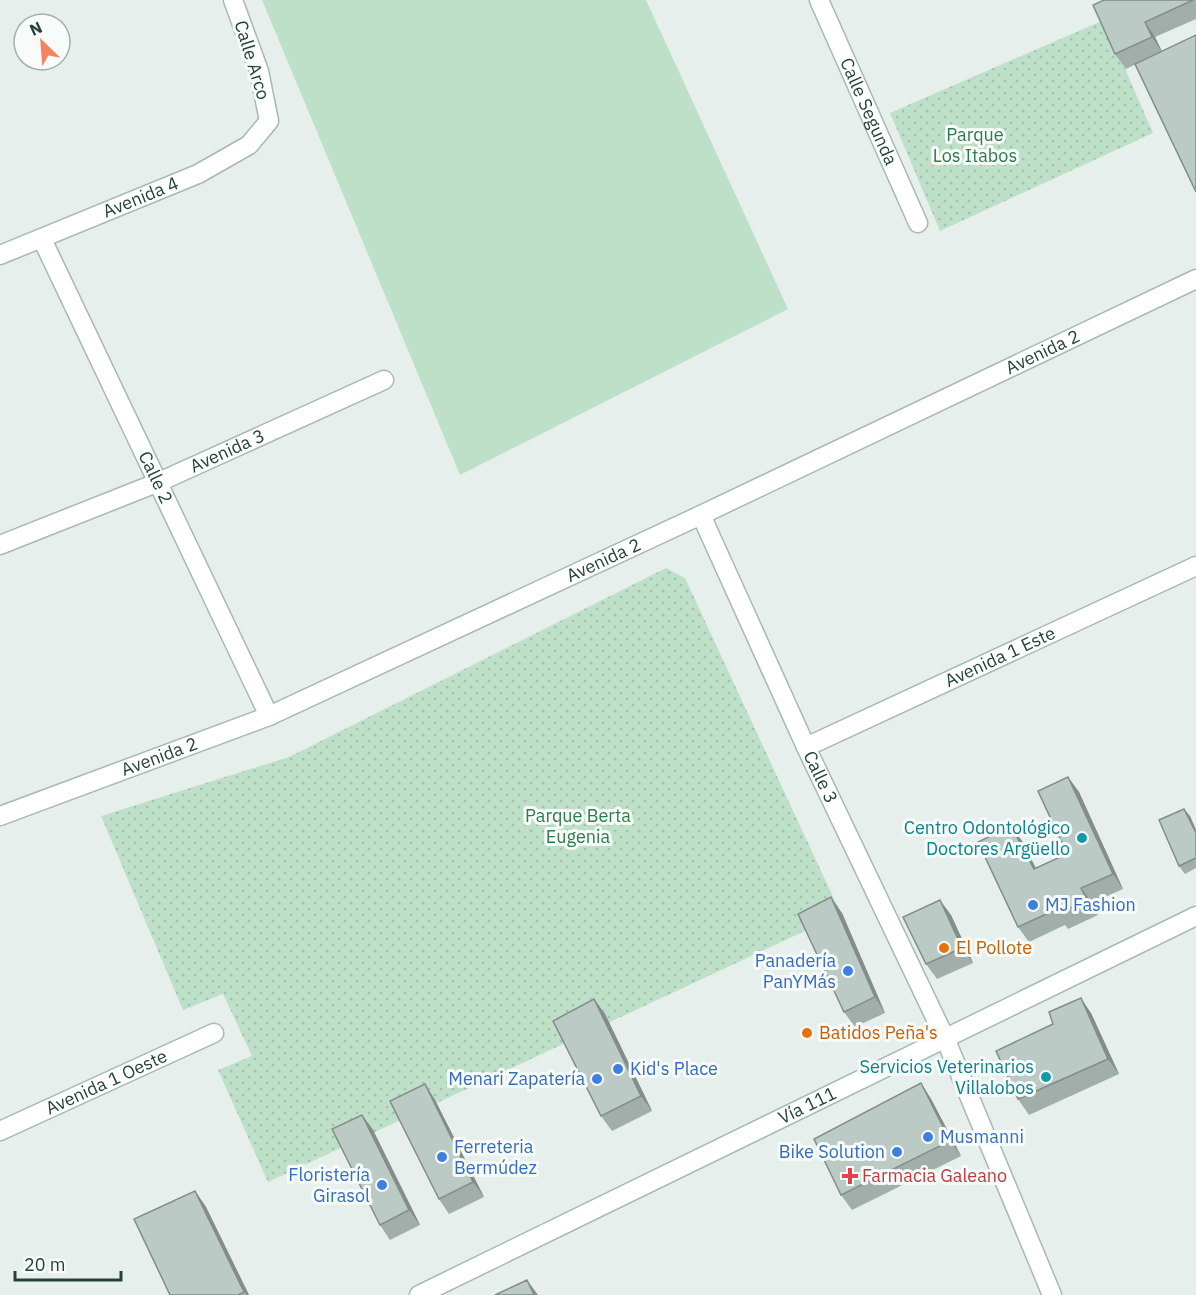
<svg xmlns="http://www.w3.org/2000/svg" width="1196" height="1295" font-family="'IBM Plex Sans',sans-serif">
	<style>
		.green { fill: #bfe0c8 }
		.park { fill: url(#park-dots) }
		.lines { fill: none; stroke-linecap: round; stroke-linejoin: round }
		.minor-casing { stroke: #a8b8b2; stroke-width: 21 }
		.secondary-casing { stroke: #a4bbb3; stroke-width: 21 }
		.minor { stroke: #fff; stroke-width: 18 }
		.secondary { stroke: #fff; stroke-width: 18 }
		.wall { fill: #a1aea9 }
		.shaded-wall { fill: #838d89 }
		.building { fill: #bbcac4; stroke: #838d89; stroke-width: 1.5 }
		.culture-dot { fill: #0f9aa8; stroke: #f7fbf9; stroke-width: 2 }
		.shop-dot { fill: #3f7fe0; stroke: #f7fbf9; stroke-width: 2 }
		.food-dot { fill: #e8710a; stroke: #f7fbf9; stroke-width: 2 }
		.health-dot { fill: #e0444e; stroke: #f7fbf9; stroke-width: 2 }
		.labels { text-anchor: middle; stroke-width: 6; stroke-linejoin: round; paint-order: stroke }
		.street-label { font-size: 18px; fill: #24423a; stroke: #f7fbf9 }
		.park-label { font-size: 18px; fill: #2d7a4b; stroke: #f7fbf9 }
		.culture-label { font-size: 18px; fill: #0d838f; stroke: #f7fbf9; text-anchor: end }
		.shop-label { font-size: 18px; fill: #366cbe; stroke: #f7fbf9; text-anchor: start }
		.food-label { font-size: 18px; fill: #c56008; stroke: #f7fbf9; text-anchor: start }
		.health-label { font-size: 18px; fill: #be3a42; stroke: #f7fbf9; text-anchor: start }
	</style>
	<defs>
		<pattern id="park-dots" width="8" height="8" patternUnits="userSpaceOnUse" patternTransform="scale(1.5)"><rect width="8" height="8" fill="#bfe0c8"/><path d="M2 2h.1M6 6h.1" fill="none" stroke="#a4c1ad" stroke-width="1.8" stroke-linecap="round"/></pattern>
	</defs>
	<rect width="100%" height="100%" fill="#e6efeb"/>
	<!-- green -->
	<path class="green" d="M262 0H646L788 309 460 475Z"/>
	<!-- park -->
	<path class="park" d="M1104 20 1153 133 940 231 890 113Z
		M666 568 685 578 841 914 268 1182 218 1070 252 1056 223 994 183 1010 101 816 289 757Z"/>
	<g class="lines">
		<!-- minor casing -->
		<g class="minor-casing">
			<g id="minor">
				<path id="s1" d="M819 0 918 223"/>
				<path id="s2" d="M42 239 269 716"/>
				<path id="s3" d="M0 255 198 174 249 145 269 121 259 71 233 0"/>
				<path id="s4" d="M701 515 806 747 945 1038 1052 1295"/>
				<path id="s5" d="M0 545 159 482 384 380"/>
				<path id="s6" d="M806 747 1196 566"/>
				<path id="s7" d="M0 816 269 716 701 515 1196 279"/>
				<path id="s8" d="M0 1131 214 1033"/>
			</g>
		</g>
		<!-- secondary casing -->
		<g class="secondary-casing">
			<g id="secondary">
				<path id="s9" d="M419 1295 1196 916"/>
			</g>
		</g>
		<!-- minor -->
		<use href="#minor" class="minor"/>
		<!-- secondary -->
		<use href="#secondary" class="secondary"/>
	</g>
	<!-- wall -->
	<path class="wall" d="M1104 0H1196V19L1155 37 1162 51 1126 69 1115 54Z
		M1068 777 1079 792 1123 889 1092 903 1098 915 1068 929 1065 925 1029 942 1018 927 1011 826 1022 841 1036 868 1067 854Z
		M1190 816 1196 830V868L1185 874 1179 866Z
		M842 913 885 1013 855 1027 844 1012Z
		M951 915 973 963 937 979 926 964Z
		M594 999 605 1014 652 1111 612 1131 601 1116Z
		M1091 1013 1119 1074 1029 1115 1018 1099Z
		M921 1083 931 1099 961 1156 852 1210 841 1195Z
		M425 1084 435 1100 484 1197 449 1214 439 1199Z
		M362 1115 373 1130 420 1225 390 1240 380 1225Z
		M195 1191 206 1207 249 1295H170Z"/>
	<!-- shaded-wall -->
	<path class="shaded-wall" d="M1145 22 1155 37 1162 52 1152 37Z
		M1068 777 1079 792 1123 889 1113 874Z
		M1184 809 1190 816 1196 830V833Z
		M1011 826 1022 841 1044 885 1034 869Z
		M1081 888 1092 903 1098 915 1087 900Z
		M831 897 842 913 885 1013 875 997Z
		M940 900 951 915 973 963 962 948Z
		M1081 998 1091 1013 1119 1074 1108 1059Z
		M594 999 605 1014 652 1111 641 1096Z
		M921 1083 931 1099 961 1156 950 1141Z
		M425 1084 435 1100 484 1197 473 1182Z
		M362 1115 373 1130 420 1225 409 1210Z
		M195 1191 206 1207 249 1295H247L244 1292Z
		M527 1280 538 1295H534Z"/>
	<!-- building -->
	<path class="building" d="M1104 0H1193L1145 22 1152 37 1115 54 1093 5Z
		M1196 35V192L1135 64Z
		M1068 777 1113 874 1081 888 1087 900 1057 914 1055 910 1018 927 978 842 1011 826 1034 869 1067 854 1038 791Z
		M1184 809 1196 833V858L1179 866 1159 820Z
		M831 897 875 997 844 1012 798 914Z
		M940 900 962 948 926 964 903 917Z
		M1081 998 1108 1059 1018 1099 996 1051 1053 1024 1049 1012Z
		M594 999 641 1096 601 1116 553 1021Z
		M921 1083 950 1141 841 1195 814 1139Z
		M425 1084 473 1182 439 1199 390 1101Z
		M362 1115 409 1210 380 1225 332 1129Z
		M195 1191 244 1292 238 1295H170L134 1219Z
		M527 1280 534 1295H495Z"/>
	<!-- markers -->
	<g class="culture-dot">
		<circle cx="1082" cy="838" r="6"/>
		<circle cx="1046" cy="1077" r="6"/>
	</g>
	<g class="shop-dot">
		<circle cx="1033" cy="905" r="6"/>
		<circle cx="848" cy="971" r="6"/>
		<circle cx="618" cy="1069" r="6"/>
		<circle cx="597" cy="1079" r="6"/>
		<circle cx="928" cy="1137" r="6"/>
		<circle cx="897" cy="1152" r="6"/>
		<circle cx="442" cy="1157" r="6"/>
		<circle cx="382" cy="1185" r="6"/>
	</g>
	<g class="food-dot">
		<circle cx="944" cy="948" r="6"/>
		<circle cx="807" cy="1033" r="6"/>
	</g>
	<path class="health-dot" d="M847 1167h6v6h6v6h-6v6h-6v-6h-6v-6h6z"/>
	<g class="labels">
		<!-- street labels -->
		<g class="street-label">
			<text transform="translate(252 60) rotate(73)" y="6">Calle Arco</text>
			<text dy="6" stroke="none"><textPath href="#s1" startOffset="122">Calle Segunda</textPath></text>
			<text dy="6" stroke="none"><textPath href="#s3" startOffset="152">Avenida 4</textPath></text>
			<text dy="6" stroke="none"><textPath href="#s7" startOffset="1142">Avenida 2</textPath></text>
			<text dy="6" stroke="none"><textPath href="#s5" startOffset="246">Avenida 3</textPath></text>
			<text dy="6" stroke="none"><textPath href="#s2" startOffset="264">Calle 2</textPath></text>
			<text dy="6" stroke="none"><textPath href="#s7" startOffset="656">Avenida 2</textPath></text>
			<text dy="6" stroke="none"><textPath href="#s6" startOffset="214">Avenida 1 Este</textPath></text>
			<text dy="6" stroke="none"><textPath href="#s7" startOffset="170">Avenida 2</textPath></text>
			<text dy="6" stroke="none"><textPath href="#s4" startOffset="288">Calle 3</textPath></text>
			<text dy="6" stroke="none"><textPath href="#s8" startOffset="117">Avenida 1 Oeste</textPath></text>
			<text dy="6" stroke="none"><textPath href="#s9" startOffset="432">Vía 111</textPath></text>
		</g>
		<!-- park labels -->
		<g class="park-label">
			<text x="975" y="141">Parque<tspan x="975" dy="21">Los Itabos</tspan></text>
			<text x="578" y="822">Parque Berta<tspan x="578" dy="21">Eugenia</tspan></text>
		</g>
		<!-- culture labels -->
		<g class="culture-label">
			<text x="1070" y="834">Centro Odontológico<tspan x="1070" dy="21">Doctores Argüello</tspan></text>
			<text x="1034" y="1073">Servicios Veterinarios<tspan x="1034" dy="21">Villalobos</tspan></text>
		</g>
		<!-- shop labels -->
		<g class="shop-label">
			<text x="1045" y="911">MJ Fashion</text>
			<text x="836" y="967" text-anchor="end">Panadería<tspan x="836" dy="21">PanYMás</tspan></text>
			<text x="630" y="1075">Kid's Place</text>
			<text x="585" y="1085" text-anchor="end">Menari Zapatería</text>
			<text x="940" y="1143">Musmanni</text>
			<text x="454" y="1153">Ferreteria<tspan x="454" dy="21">Bermúdez</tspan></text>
			<text x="885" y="1158" text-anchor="end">Bike Solution</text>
			<text x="370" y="1181" text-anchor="end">Floristería<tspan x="370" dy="21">Girasol</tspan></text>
		</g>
		<!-- food labels -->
		<g class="food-label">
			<text x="956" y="954">El Pollote</text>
			<text x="819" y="1039">Batidos Peña's</text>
		</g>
		<!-- health labels -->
		<g class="health-label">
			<text x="862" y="1182">Farmacia Galeano</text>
		</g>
	</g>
	<!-- north arrow -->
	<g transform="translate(42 42) rotate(335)"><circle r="28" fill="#f7fbf9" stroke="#a3b1ad" stroke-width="1.5"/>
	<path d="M0-4.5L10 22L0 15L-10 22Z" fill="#f4845f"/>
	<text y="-9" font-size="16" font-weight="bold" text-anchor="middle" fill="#24423a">N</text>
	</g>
	<!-- scale -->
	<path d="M15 1271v9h106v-9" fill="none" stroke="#24423a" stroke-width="3"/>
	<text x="24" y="1271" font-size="18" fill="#24423a" stroke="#f7fbf9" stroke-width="4.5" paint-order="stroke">20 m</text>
</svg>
